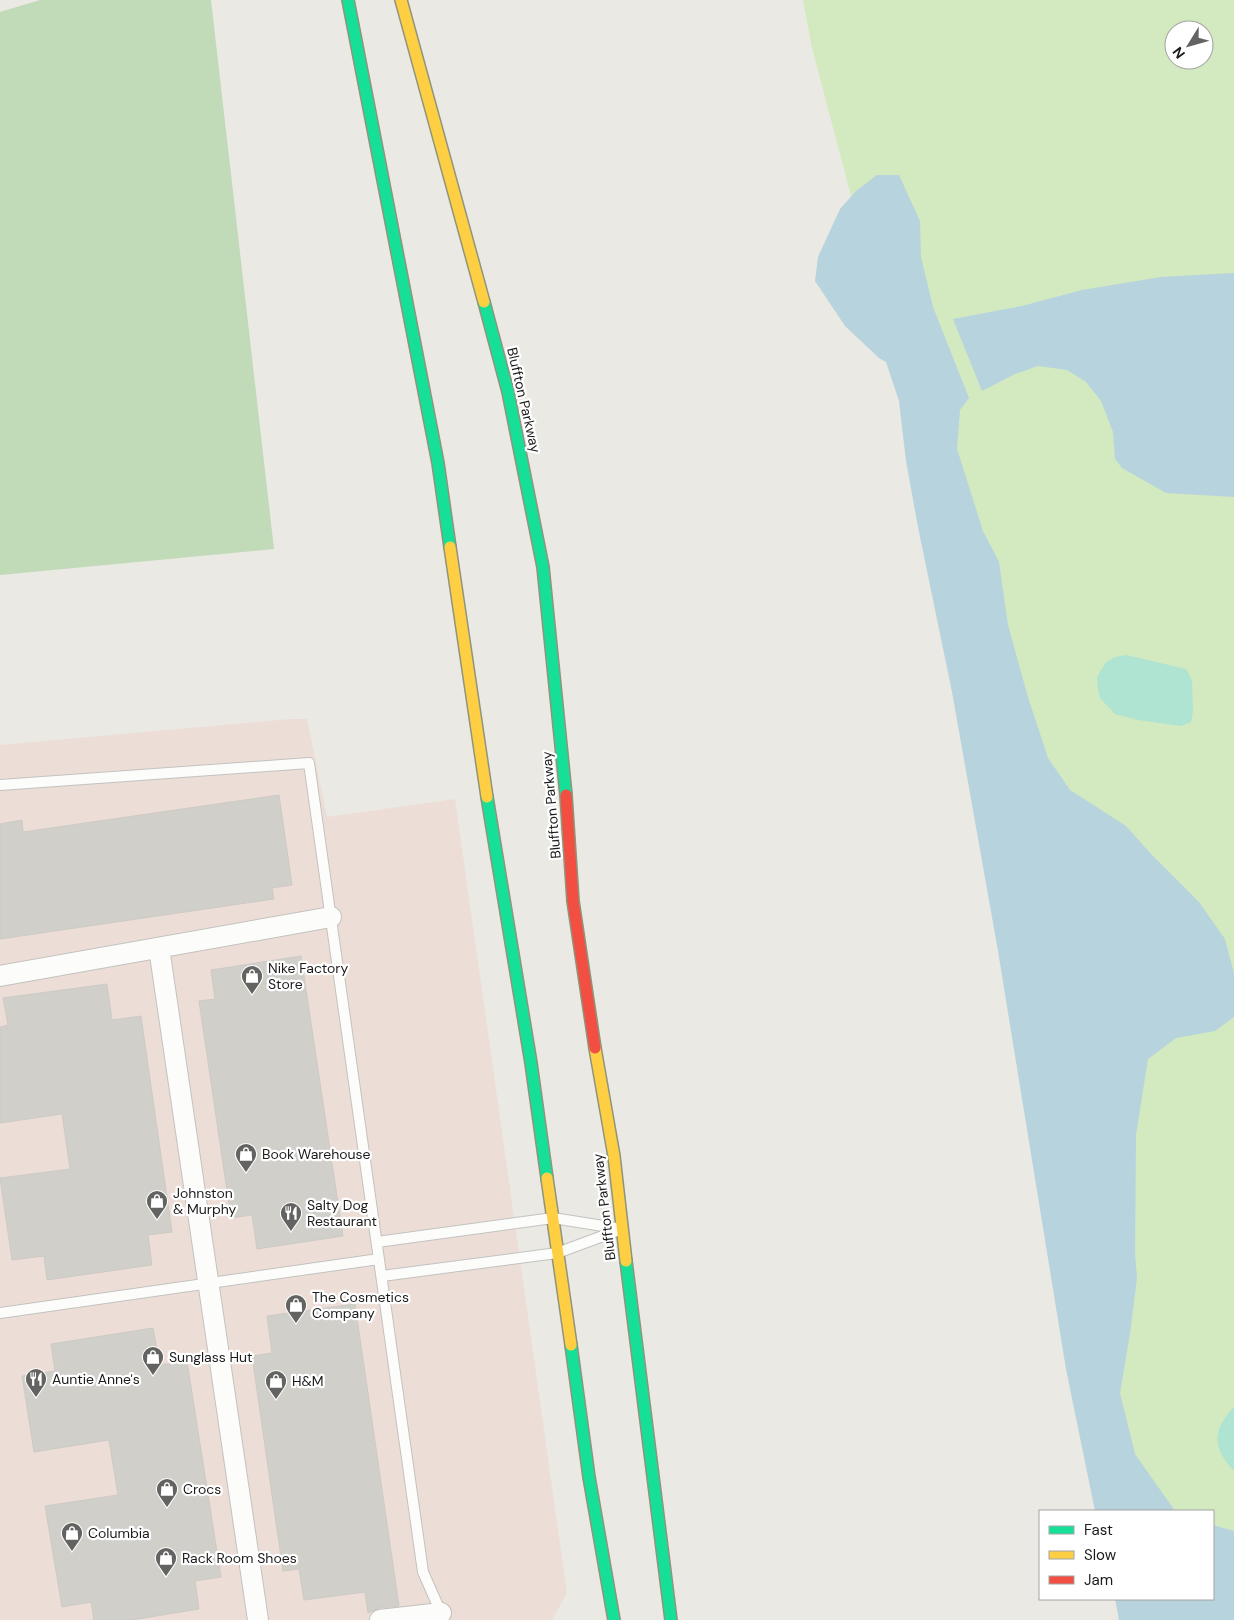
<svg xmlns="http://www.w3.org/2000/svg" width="1234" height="1620" font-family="'DM Sans',sans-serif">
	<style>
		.commercial { fill: #edddd7 }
		.grass { fill: #d3e9c0; fill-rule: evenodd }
		.forest { fill: #c1dab8 }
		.pitch { fill: #aee4d1 }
		.water { fill: #b6d3de }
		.building { fill: #d1cfca; stroke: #cdcac5 }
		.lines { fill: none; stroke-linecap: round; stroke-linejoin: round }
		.lane-casing { stroke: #c2c2bf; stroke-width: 12 }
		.street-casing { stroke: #c2c2bf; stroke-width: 22 }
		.fast-casing { stroke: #90947c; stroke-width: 14 }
		.slow-casing { stroke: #90947c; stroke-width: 14 }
		.jam-casing { stroke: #90947c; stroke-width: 14 }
		.lane { stroke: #fcfcfb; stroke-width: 10 }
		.street { stroke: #fcfcfb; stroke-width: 20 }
		.fast { stroke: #16e098; stroke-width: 11 }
		.slow { stroke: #ffcf43; stroke-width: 11 }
		.jam { stroke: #f24e42; stroke-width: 11 }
		.labels { text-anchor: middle; stroke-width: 4.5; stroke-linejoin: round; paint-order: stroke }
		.street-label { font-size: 14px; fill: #1b1b1b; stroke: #fff }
		.poi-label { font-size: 14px; fill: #1b1b1b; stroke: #fff; text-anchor: start }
	</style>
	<rect width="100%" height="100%" fill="#eae9e3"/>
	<!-- commercial -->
	<path class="commercial" d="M290 719H307L327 817 455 799 567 1593 552 1620H0V745Z"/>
	<!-- grass -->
	<path class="grass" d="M803 0H1234V1558H1213V1511H1138L991 725 812 48ZM1174 30H1204V60H1174Z"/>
	<!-- forest -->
	<path class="forest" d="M40 0H211L274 549 0 575V12Z"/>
	<!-- pitch -->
	<path class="pitch" d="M1126 655 1186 669 1192 680 1193 711 1191 722 1181 726 1138 720 1115 714 1100 698 1098 690 1097 677 1106 662 1115 657Z
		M1234 1407V1471C1212 1448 1212 1430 1234 1407Z"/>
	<!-- water -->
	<path class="water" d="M877 175H899L920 221 921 257 933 307 969 398 960 410 957 449 983 531 999 562 1008 625 1027 694 1048 758 1070 790 1126 826 1152 855 1199 902 1225 939 1234 973V1017L1215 1031 1176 1038 1148 1059 1136 1135 1135 1253 1137 1278 1130 1334 1120 1393 1135 1454 1175 1511H1095L1066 1369 998 951 952 692 918 527 906 461 899 401 886 362 879 358 845 326 815 281 818 257 840 209 856 191Z
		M1234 273V497L1166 493 1122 468 1115 459 1113 432 1101 401 1086 382 1067 370 1038 366 1015 374 982 391 953 319 1022 306 1082 290 1161 277Z
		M1213 1525 1234 1531V1620H1119L1115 1599H1213Z"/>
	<!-- building -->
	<path class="building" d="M279 795 292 885 272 888 274 899 0 939V824L22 820 23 832Z
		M301 956 343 1236 257 1249 252 1215 231 1218 199 1001 215 999 211 970Z
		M107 984 112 1020 141 1016 172 1232 148 1235 152 1265 47 1280 44 1256 12 1260 0 1178 70 1169 62 1114 0 1123V1027L8 1025 3 998Z
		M355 1304 399 1606 379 1608 368 1613 365 1592 304 1600 299 1569 283 1571 252 1356 272 1353 267 1316Z
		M153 1328 160 1365 187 1361 221 1577 195 1581 199 1609 132 1620H94L91 1602 62 1607 45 1506 118 1495 109 1440 34 1452 22 1376 55 1371 51 1344Z"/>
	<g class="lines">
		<!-- lane casing -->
		<g class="lane-casing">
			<path id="lane" d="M0 785 309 763 423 1572 442 1615
				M377 1242 553 1218 622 1229 557 1253 382 1276
				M0 1313 379 1259"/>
		</g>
		<!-- street casing -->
		<g class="street-casing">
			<path id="street" d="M159 948 258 1620
				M0 976 331 917
				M380 1620 441 1613"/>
		</g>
		<!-- fast casing -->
		<g class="fast-casing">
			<path id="fast" d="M348 0 438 463 450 547
				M484 302 508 392 543 567 566 795
				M487 797 531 1063 547 1178
				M626 1261 671 1620
				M571 1345 589 1477 614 1620"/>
		</g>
		<!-- slow casing -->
		<g class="slow-casing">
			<path id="slow" d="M401 0 484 302
				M450 547 487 797
				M595 1048 614 1156 626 1261
				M547 1178 571 1345"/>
		</g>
		<!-- jam casing -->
		<g class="jam-casing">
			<path id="jam" d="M566 795 573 901 595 1048"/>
		</g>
		<!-- lane -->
		<use href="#lane" class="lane"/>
		<!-- street -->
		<use href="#street" class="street"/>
		<!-- fast -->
		<use href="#fast" class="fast"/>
		<!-- slow -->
		<use href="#slow" class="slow"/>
		<!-- jam -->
		<use href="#jam" class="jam"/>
	</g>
	<!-- icons -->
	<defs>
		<g id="shop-pin" transform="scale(1.125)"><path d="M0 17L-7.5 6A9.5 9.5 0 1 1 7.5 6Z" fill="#636361" stroke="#fff"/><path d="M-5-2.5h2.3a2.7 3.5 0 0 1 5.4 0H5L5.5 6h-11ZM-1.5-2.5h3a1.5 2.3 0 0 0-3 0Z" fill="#fff"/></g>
		<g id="restaurant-pin" transform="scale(1.125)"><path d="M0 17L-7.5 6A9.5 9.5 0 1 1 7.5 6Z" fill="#636361" stroke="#fff"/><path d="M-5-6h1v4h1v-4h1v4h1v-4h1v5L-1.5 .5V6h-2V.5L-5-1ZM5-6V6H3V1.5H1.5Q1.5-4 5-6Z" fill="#fff"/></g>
	</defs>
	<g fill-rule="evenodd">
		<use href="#shop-pin" x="252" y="976"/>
		<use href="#shop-pin" x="246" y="1154"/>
		<use href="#shop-pin" x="157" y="1201"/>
		<use href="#restaurant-pin" x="291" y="1213"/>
		<use href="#shop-pin" x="296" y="1305"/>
		<use href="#shop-pin" x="153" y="1357"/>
		<use href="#restaurant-pin" x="36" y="1379"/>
		<use href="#shop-pin" x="276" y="1381"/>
		<use href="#shop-pin" x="167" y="1489"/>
		<use href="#shop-pin" x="72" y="1533"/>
		<use href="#shop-pin" x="166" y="1558"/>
	</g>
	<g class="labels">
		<!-- street labels -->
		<g class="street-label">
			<text transform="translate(524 400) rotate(77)" y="5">Bluffton Parkway</text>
			<text transform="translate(551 805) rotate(-95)" y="5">Bluffton Parkway</text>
			<text transform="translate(604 1207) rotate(-97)" y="5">Bluffton Parkway</text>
		</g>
		<!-- poi labels -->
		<g class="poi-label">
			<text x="268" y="973">Nike Factory<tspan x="268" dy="16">Store</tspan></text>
			<text x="262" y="1159">Book Warehouse</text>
			<text x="173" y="1198">Johnston<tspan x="173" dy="16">&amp; Murphy</tspan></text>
			<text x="307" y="1210">Salty Dog<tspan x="307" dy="16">Restaurant</tspan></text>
			<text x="312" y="1302">The Cosmetics<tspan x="312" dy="16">Company</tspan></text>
			<text x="169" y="1362">Sunglass Hut</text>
			<text x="52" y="1384">Auntie Anne's</text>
			<text x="292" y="1386">H&amp;M</text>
			<text x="183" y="1494">Crocs</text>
			<text x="88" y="1538">Columbia</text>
			<text x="182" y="1563">Rack Room Shoes</text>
		</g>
	</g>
	<!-- legend -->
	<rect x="1039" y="1510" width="175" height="90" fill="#ffffff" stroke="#a4a4a4"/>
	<rect x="1049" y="1526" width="25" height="8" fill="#16e098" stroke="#a4a4a4"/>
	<text x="1084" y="1535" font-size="15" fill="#1b1b1b">Fast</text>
	<rect x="1049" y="1551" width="25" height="8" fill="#ffcf43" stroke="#a4a4a4"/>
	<text x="1084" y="1560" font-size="15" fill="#1b1b1b">Slow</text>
	<rect x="1049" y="1576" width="25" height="8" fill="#f24e42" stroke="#a4a4a4"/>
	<text x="1084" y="1585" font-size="15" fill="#1b1b1b">Jam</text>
	<!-- north arrow -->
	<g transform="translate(1189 45) rotate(233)"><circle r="24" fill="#ffffff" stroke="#a4a4a4"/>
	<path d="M0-4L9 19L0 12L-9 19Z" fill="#636361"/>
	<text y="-8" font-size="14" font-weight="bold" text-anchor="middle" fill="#1b1b1b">N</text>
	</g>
</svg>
